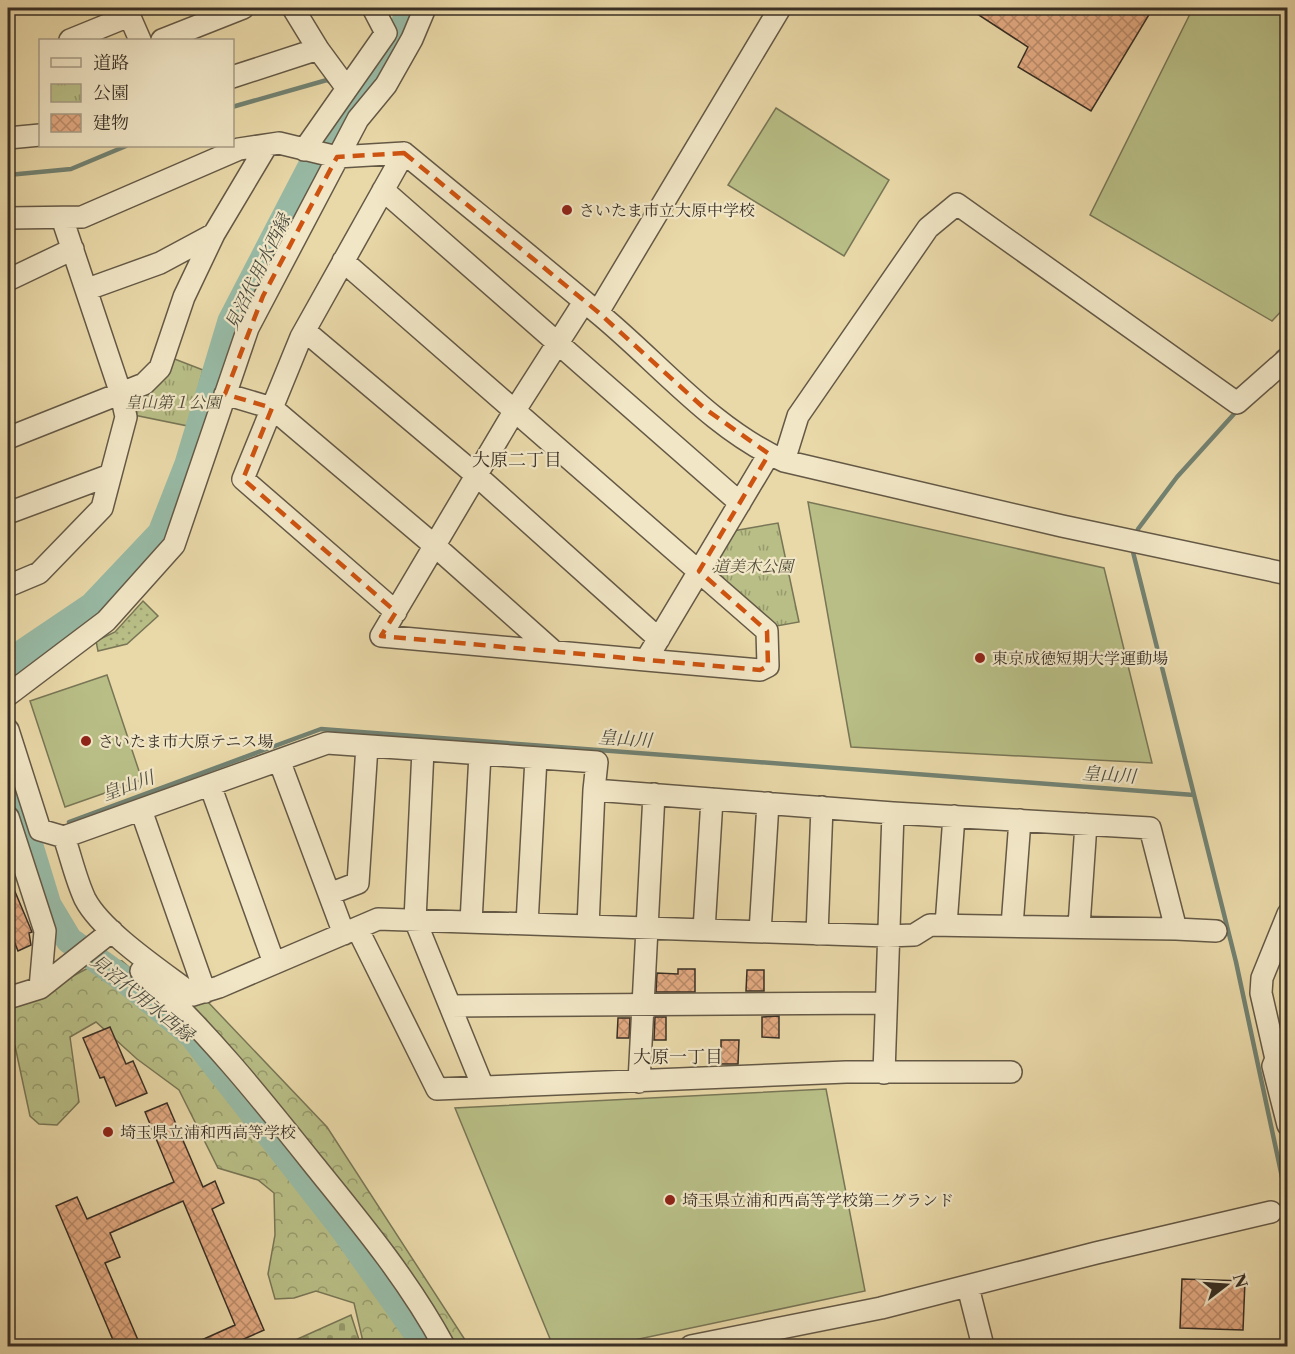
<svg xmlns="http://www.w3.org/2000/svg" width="1295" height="1354" font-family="'Libre Caslon Text','Noto Serif JP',serif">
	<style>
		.grass { fill: #b8be86; stroke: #787656; stroke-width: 1.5 }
		.forest { fill: url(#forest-crowns); stroke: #787656; stroke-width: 1.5 }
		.cemetery { fill: url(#cemetery-stones); stroke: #787656; stroke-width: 1.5 }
		.park { fill: url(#park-tufts); stroke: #787656; stroke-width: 1.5 }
		.garden { fill: url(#garden-dots); stroke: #787656; stroke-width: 1.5 }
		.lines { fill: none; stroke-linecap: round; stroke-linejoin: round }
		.stream { stroke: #728272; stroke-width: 4.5 }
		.river { stroke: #98baa5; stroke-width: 27 }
		.building { fill: url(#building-cross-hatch); stroke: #382f25; stroke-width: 1.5 }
		.minor-casing { stroke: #645946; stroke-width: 24 }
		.minor { stroke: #f1e6c6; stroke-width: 21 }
		.marked { fill: none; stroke: #ce5310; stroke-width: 4.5; stroke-dasharray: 12 8; stroke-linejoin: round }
		.poi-dot { fill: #8f2418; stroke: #f1e6c6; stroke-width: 2 }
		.labels { text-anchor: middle; stroke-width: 4.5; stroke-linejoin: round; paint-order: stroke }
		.poi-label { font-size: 16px; fill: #382f25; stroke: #f1e6c6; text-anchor: start }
		.park-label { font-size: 16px; font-style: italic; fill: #524c38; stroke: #f1e6c6 }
		.water-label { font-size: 18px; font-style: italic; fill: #4b4b3f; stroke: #f1e6c6 }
		.neighbourhood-label { font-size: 18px; fill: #382f25; stroke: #f1e6c6 }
	</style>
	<defs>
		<pattern id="forest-crowns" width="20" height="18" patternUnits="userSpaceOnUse" patternTransform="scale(1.5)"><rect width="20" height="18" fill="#b8be86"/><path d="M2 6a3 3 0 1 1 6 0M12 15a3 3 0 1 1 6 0" fill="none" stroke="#979b6d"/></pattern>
		<pattern id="cemetery-stones" width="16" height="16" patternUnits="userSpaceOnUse" patternTransform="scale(1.5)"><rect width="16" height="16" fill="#b8be86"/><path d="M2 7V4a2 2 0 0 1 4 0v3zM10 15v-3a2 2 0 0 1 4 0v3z" fill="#979b6d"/></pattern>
		<pattern id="park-tufts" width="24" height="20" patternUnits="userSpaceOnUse" patternTransform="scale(1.5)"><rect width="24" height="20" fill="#b8be86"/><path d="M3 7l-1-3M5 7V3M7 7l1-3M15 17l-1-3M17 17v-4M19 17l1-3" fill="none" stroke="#979b6d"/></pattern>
		<pattern id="garden-dots" width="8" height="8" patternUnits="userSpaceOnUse" patternTransform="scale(1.5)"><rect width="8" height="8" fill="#b8be86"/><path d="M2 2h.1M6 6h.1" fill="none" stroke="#979b6d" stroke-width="1.8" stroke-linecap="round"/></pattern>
		<pattern id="building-cross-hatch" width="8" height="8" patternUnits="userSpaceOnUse" patternTransform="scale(1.5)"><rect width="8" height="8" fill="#e3aa82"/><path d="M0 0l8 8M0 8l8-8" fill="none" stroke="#b98b6a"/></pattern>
	</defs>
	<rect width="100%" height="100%" fill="#e9d8a8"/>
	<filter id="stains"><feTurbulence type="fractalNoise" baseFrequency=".00333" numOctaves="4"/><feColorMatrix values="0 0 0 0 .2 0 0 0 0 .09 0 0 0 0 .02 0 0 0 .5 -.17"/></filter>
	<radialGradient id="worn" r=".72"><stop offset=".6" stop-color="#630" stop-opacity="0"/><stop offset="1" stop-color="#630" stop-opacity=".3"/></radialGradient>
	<!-- grass -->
	<path class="grass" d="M1193 8H1287V305L1272 321 1090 215Z
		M776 108 889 180 844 256 728 185Z
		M808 502 1104 568 1152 763 851 747Z
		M107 675 142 780 65 807 30 701Z
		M826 1089 865 1291 606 1346H553L455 1108Z"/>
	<!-- forest -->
	<path class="forest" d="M105 959 122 961 163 997 206 1000 327 1127 469 1346H364L354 1303 316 1291 294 1298 275 1299 268 1274 275 1235 274 1193 258 1180 218 1168 179 1090 137 1059 96 1022 70 1037 79 1102 57 1125 39 1124 30 1116 15 1046 8 1048V1006L26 1001Z"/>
	<!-- cemetery -->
	<path class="cemetery" d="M351 1315 361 1346H282Z"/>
	<!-- park -->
	<path class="park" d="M172 358 203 370 188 426 134 415 130 403C135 394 147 394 155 388 165 381 168 368 172 358Z
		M778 523 799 622 771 627 709 573 733 531Z"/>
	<!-- garden -->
	<path class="garden" d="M143 601 158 616 127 644 98 651 96 641 115 632Z"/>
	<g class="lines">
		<!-- stream -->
		<path class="stream" d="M232 107 327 80 333 84
			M8 175 71 169 126 146
			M1278 353 1288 345
			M1136 536 1138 529 1177 477 1234 414 1235 410
			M1134 548 1133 552 1236 962 1288 1205
			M69 822 321 729 1194 795"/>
		<!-- river -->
		<path class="river" d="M8 669 15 658 92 606 161 533 188 464 231 321 328 134 386 56 404 25 409 8
			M8 774 48 905 69 940 129 983 192 1035 344 1230 426 1346"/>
	</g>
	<!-- building -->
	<path class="building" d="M968 8H1153L1091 111 1018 67 1028 47Z
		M8 875 32 932 29 933 31 945 18 951 8 926Z
		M678 969H695V992H656L657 973 678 974Z
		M747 970H764V991H746Z
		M779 1016V1038L762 1037V1017Z
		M655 1017H666V1040H654Z
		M618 1018H630L629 1038H617Z
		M110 1027 126 1064 133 1061 147 1093 116 1106 104 1077 100 1078 83 1038Z
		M721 1040H739L738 1064H721Z
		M167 1103 203 1187 215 1181 224 1203 212 1209 264 1330 226 1347H186L235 1325 183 1201 110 1233 120 1257 105 1263 141 1347H116L56 1206 77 1197 87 1219 174 1182 145 1112Z
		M1182 1279 1245 1281 1243 1330 1180 1328Z"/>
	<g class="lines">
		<!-- minor casing -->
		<g class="minor-casing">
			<path id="minor" d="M126 8 140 40
				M293 8 318 49 343 83H351
				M70 40 129 16
				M162 40 243 8
				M232 77 318 49
				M8 138 40 135
				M304 150 386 33 373 8
				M383 190 740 503
				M8 218 82 217 239 149 279 143 337 157 404 153C468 206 534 259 598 313 659 363 711 428 784 461L1062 526 1288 574
				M343 261 767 631 768 666 760 670 646 660
				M8 280 73 249
				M88 289 160 263 214 234
				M584 302 515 410 381 636 646 660 769 454
				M598 312 780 8
				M305 331 476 475 659 639
				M225 394 272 408 435 546 552 650
				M8 438 144 384 160 368 184 297 214 234 267 145
				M784 461 798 416 928 228 957 204 1237 403 1288 358
				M8 513 110 475
				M8 586 39 573 102 508 126 417 121 394 62 218
				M396 612 243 479 301 337 404 153
				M8 695 106 621 174 545 248 328 358 119 386 85 412 39 425 8
				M8 730 40 830 64 837
				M423 750 415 920 483 1087
				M279 760 344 934
				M210 785 274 963
				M141 810 205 992
				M8 817 45 931 40 988
				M329 894 358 883 367 746
				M1288 914 1262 978 1261 993 1276 1059 1273 1066 1288 1125
				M471 922 480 754
				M527 924 536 758
				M946 925 954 816
				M588 926 594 790
				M1012 926 1020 820
				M1079 926 1086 824
				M357 928 437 1089 846 1072H1011
				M1176 929 930 925 914 935 887 936 378 919 219 987 193 995C163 972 102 932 85 899 76 880 71 857 64 837L327 743 597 762 594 790 893 813 1150 828 1176 929 1216 931
				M704 930 712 799
				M760 932 768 803
				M817 934 822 807
				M141 971C206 1030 259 1096 314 1165 361 1223 409 1281 444 1346
				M8 998 40 988 112 931
				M450 1006 886 1003
				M884 1073 893 813
				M639 1082 654 794
				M968 1287 983 1346
				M691 1346 881 1308 1096 1253 1271 1212"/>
		</g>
		<!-- minor -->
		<use href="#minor" class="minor"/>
	</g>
	<!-- marked area -->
	<path class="marked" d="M404 153 598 312 704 408 769 454 699 571 767 631 768 666 760 670 381 636 396 612 243 479 272 408 225 394 263 296 337 157Z"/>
	<!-- markers -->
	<g class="poi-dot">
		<circle cx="567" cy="210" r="6"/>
		<circle cx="980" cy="658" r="6"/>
		<circle cx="86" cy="741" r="6"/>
		<circle cx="108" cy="1132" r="6"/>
		<circle cx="670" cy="1200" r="6"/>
	</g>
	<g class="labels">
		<!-- poi labels -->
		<g class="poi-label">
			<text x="579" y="216">さいたま市立大原中学校</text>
			<text x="992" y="664">東京成徳短期大学運動場</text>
			<text x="98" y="747">さいたま市大原テニス場</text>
			<text x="120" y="1138">埼玉県立浦和西高等学校</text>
			<text x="682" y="1206">埼玉県立浦和西高等学校第二グランド</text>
		</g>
		<!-- park labels -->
		<g class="park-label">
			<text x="173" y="408">皇山第１公園</text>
			<text x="753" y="572">道美木公園</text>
		</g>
		<!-- water labels -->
		<g class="water-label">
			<text transform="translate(258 272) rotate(-64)" y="6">見沼代用水西縁</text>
			<text transform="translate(625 739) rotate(4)" y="6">皇山川</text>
			<text transform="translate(1109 775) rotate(4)" y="6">皇山川</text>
			<text transform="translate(128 786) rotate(-20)" y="6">皇山川</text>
			<text transform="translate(142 998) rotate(39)" y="6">見沼代用水西縁</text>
		</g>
		<!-- neighbourhood labels -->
		<g class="neighbourhood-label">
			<text x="517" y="466">大原二丁目</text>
			<text x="678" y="1063">大原一丁目</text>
		</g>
	</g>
	<!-- margin -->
	<rect width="1295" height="1354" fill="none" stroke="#e9d8a8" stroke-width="30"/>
	<rect x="9" y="9" width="1277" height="1336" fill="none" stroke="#382f25" stroke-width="3"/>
	<rect x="15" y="15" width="1265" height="1324" fill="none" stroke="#382f25" stroke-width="1.5"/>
	<!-- legend -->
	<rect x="39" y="39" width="195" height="108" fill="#f1e6c6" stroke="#a79d86" stroke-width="1.5"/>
	<rect x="51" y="58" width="30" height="9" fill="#f1e6c6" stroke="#a79d86" stroke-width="1.5"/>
	<text x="93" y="69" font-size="18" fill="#382f25">道路</text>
	<rect x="51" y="84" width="30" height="18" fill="url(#park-tufts)" stroke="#a79d86" stroke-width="1.5"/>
	<text x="93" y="99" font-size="18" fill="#382f25">公園</text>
	<rect x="51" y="114" width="30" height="18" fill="url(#building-cross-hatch)" stroke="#a79d86" stroke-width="1.5"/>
	<text x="93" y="129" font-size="18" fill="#382f25">建物</text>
	<!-- north arrow -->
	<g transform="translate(1226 1285) rotate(73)" stroke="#f1e6c6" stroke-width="4.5" paint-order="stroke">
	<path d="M0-4.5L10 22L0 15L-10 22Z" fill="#382f25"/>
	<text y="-9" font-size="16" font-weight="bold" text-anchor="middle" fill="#382f25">N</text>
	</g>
	<rect width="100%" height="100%" filter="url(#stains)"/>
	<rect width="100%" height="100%" fill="url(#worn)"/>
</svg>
